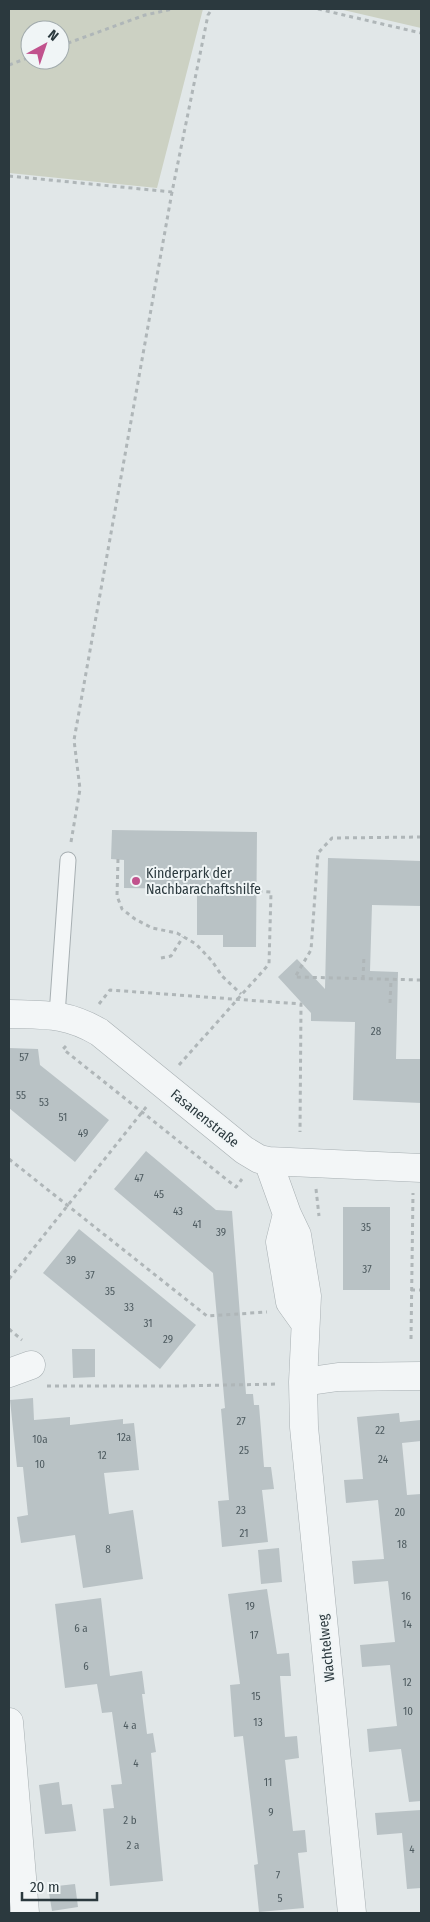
<svg xmlns="http://www.w3.org/2000/svg" width="430" height="1922" font-family="'Fira Sans Condensed',sans-serif">
	<style>
		.green { fill: #ccd1c3; fill-rule: evenodd }
		.building { fill: #b9c2c5 }
		.lines { fill: none; stroke-linecap: round; stroke-linejoin: round }
		.lane-casing { stroke: #a7afb2; stroke-width: 17 }
		.street-casing { stroke: #a7afb2; stroke-width: 29 }
		.path { stroke: #afb6b8; stroke-width: 3; stroke-dasharray: 4 4; stroke-linecap: butt }
		.lane { stroke: #f3f6f7; stroke-width: 15 }
		.street { stroke: #f3f6f7; stroke-width: 28 }
		.poi-dot { fill: #c1528d; stroke: #f0f5f6; stroke-width: 2 }
		.labels { text-anchor: middle; stroke-width: 4; stroke-linejoin: round; paint-order: stroke }
		.number-label { font-size: 11px; fill: #4e5b60 }
		.poi-label { font-size: 14px; fill: #2b393e; stroke: #f0f5f6; text-anchor: start }
		.street-label { font-size: 14px; fill: #2b393e; stroke: #f0f5f6 }
	</style>
	<rect width="100%" height="100%" fill="#e1e7e8"/>
	<!-- green -->
	<path class="green" d="M9 9H203L157 188 9 173ZM30 30H60V60H30Z
		M339 9H421V28Z"/>
	<!-- building -->
	<path class="building" d="M112 830 257 832 256 947H223V935H197V889L124 888V860L111 859Z
		M328 858 421 861V906L372 905 370 971 398 972 396 1059H421V1103L353 1100 355 1022 311 1021V1013L278 977 297 959 325 989Z
		M9 1048 38 1049 40 1065 109 1120 75 1162 9 1108Z
		M146 1151 216 1210 232 1211 246 1394H253L254 1405H259L264 1467H271L274 1489 262 1490 268 1542 222 1547 218 1501 229 1500 221 1409 225 1408 213 1273 114 1189Z
		M343 1207H390V1290H343Z
		M79 1229 196 1325 160 1369 43 1273Z
		M72 1349H95V1377L73 1378Z
		M33 1398 34 1420 70 1417V1425L123 1419V1424L134 1423 139 1470 104 1473 109 1514 133 1510 143 1579 83 1588 75 1535 21 1543 17 1517 28 1515 23 1467H17L10 1400Z
		M399 1413 400 1422 421 1420V1441L402 1443 407 1495 421 1494V1801L409 1802 401 1749 369 1752 367 1729 397 1726 390 1665 362 1667 360 1645 395 1642 388 1581 354 1584 352 1561 384 1559 378 1500 346 1503 344 1480 363 1479 357 1417Z
		M279 1548 282 1582 261 1584 258 1550Z
		M267 1589 277 1654 289 1653 291 1676H280L285 1737 297 1736 299 1758 285 1760 293 1831 305 1830 307 1852 298 1853 304 1908 259 1912 254 1865 258 1864 243 1736 234 1737 230 1685 240 1684 228 1594Z
		M101 1598 110 1676 142 1671 145 1694H142L147 1734 153 1733 156 1752 151 1753 163 1881 110 1886 103 1809 114 1808 111 1785 122 1784 112 1712 102 1713 97 1684 65 1688 55 1604Z
		M59 1782 62 1805 72 1804 76 1831 45 1834 39 1785Z
		M421 1810V1888L407 1889 402 1833 377 1835 375 1813Z
		M75 1884 78 1907 52 1911 48 1887Z"/>
	<g class="lines">
		<!-- lane casing -->
		<g class="lane-casing">
			<path id="lane" d="M57 1015 68 860"/>
		</g>
		<!-- street casing -->
		<g class="street-casing">
			<path id="street" d="M9 1014C46 1015 66 1013 99 1032L244 1150 259 1159 268 1161 421 1168
				M268 1161 287 1214
				M305 1323 290 1302 280 1242 287 1214 297 1235 307 1296 303 1382 304 1427 352 1913
				M9 1373 31 1365
				M303 1382 338 1377 421 1376
				M9 1722 25 1913"/>
		</g>
		<!-- path -->
		<path class="path" d="M318 9 421 33
			M60 46 145 15 173 9
			M9 65 30 57
			M9 176 172 192
			M421 837 332 838 318 853 311 950 295 977 421 980
			M71 842 80 789 74 740 172 192 208 15 212 9
			M118 859 117 896 122 909 135 919 152 928 177 933 196 944 212 961 222 976 241 994
			M161 958 171 956 183 937
			M363 979 364 955
			M390 1003 391 980
			M99 1004 110 990 301 1004 300 1132
			M66 1046 63 1049 236 1187 242 1179
			M179 1065 269 964 271 892 256 891
			M9 1159 207 1316 267 1312
			M316 1189 319 1216
			M9 1279 147 1106
			M411 1290H421
			M9 1329 22 1340
			M411 1339 413 1193
			M47 1386H179L278 1384"/>
		<!-- lane -->
		<use href="#lane" class="lane"/>
		<!-- street -->
		<use href="#street" class="street"/>
	</g>
	<!-- markers -->
	<circle class="poi-dot" cx="136" cy="881" r="5"/>
	<g class="labels">
		<!-- number labels -->
		<g class="number-label">
			<text x="376" y="1035">28</text>
			<text x="24" y="1061">57</text>
			<text x="21" y="1099">55</text>
			<text x="44" y="1106">53</text>
			<text x="63" y="1121">51</text>
			<text x="83" y="1137">49</text>
			<text x="139" y="1182">47</text>
			<text x="159" y="1198">45</text>
			<text x="178" y="1215">43</text>
			<text x="197" y="1228">41</text>
			<text x="366" y="1231">35</text>
			<text x="221" y="1236">39</text>
			<text x="71" y="1264">39</text>
			<text x="367" y="1273">37</text>
			<text x="90" y="1279">37</text>
			<text x="110" y="1295">35</text>
			<text x="129" y="1311">33</text>
			<text x="148" y="1327">31</text>
			<text x="168" y="1343">29</text>
			<text x="241" y="1425">27</text>
			<text x="380" y="1434">22</text>
			<text x="124" y="1441">12a</text>
			<text x="40" y="1443">10a</text>
			<text x="244" y="1454">25</text>
			<text x="102" y="1459">12</text>
			<text x="383" y="1463">24</text>
			<text x="40" y="1468">10</text>
			<text x="241" y="1514">23</text>
			<text x="400" y="1516">20</text>
			<text x="244" y="1537">21</text>
			<text x="402" y="1548">18</text>
			<text x="108" y="1553">8</text>
			<text x="406" y="1600">16</text>
			<text x="250" y="1610">19</text>
			<text x="407" y="1628">14</text>
			<text x="81" y="1632">6 a</text>
			<text x="254" y="1639">17</text>
			<text x="86" y="1670">6</text>
			<text x="407" y="1686">12</text>
			<text x="256" y="1700">15</text>
			<text x="408" y="1715">10</text>
			<text x="258" y="1726">13</text>
			<text x="130" y="1729">4 a</text>
			<text x="136" y="1767">4</text>
			<text x="268" y="1786">11</text>
			<text x="271" y="1816">9</text>
			<text x="130" y="1824">2 b</text>
			<text x="133" y="1849">2 a</text>
			<text x="412" y="1853">4</text>
			<text x="278" y="1879">7</text>
			<text x="280" y="1902">5</text>
		</g>
		<!-- poi labels -->
		<g class="poi-label">
			<text x="146" y="878">Kinderpark der<tspan x="146" dy="16">Nachbarachaftshilfe</tspan></text>
		</g>
		<!-- street labels -->
		<g class="street-label">
			<text transform="translate(205 1118) rotate(39)" y="5">Fasanenstraße</text>
			<text transform="translate(326 1648) rotate(-96)" y="5">Wachtelweg</text>
		</g>
	</g>
	<!-- border -->
	<rect width="430" height="1922" fill="none" stroke="#2b393e" stroke-width="20"/>
	<!-- north arrow -->
	<g transform="translate(45 45) rotate(40)"><circle r="24" fill="#f0f5f6" stroke="#a1aaac"/>
	<path d="M0-4L9 19L0 12L-9 19Z" fill="#c1528d"/>
	<text y="-8" font-size="14" font-weight="bold" text-anchor="middle" fill="#2b393e">N</text>
	</g>
	<!-- scale -->
	<path d="M22 1892v8h75v-8" fill="none" stroke="#2b393e" stroke-width="2.5"/>
	<text x="30" y="1892" font-size="15" fill="#2b393e" stroke="#f0f5f6" stroke-width="4" paint-order="stroke">20 m</text>
</svg>
